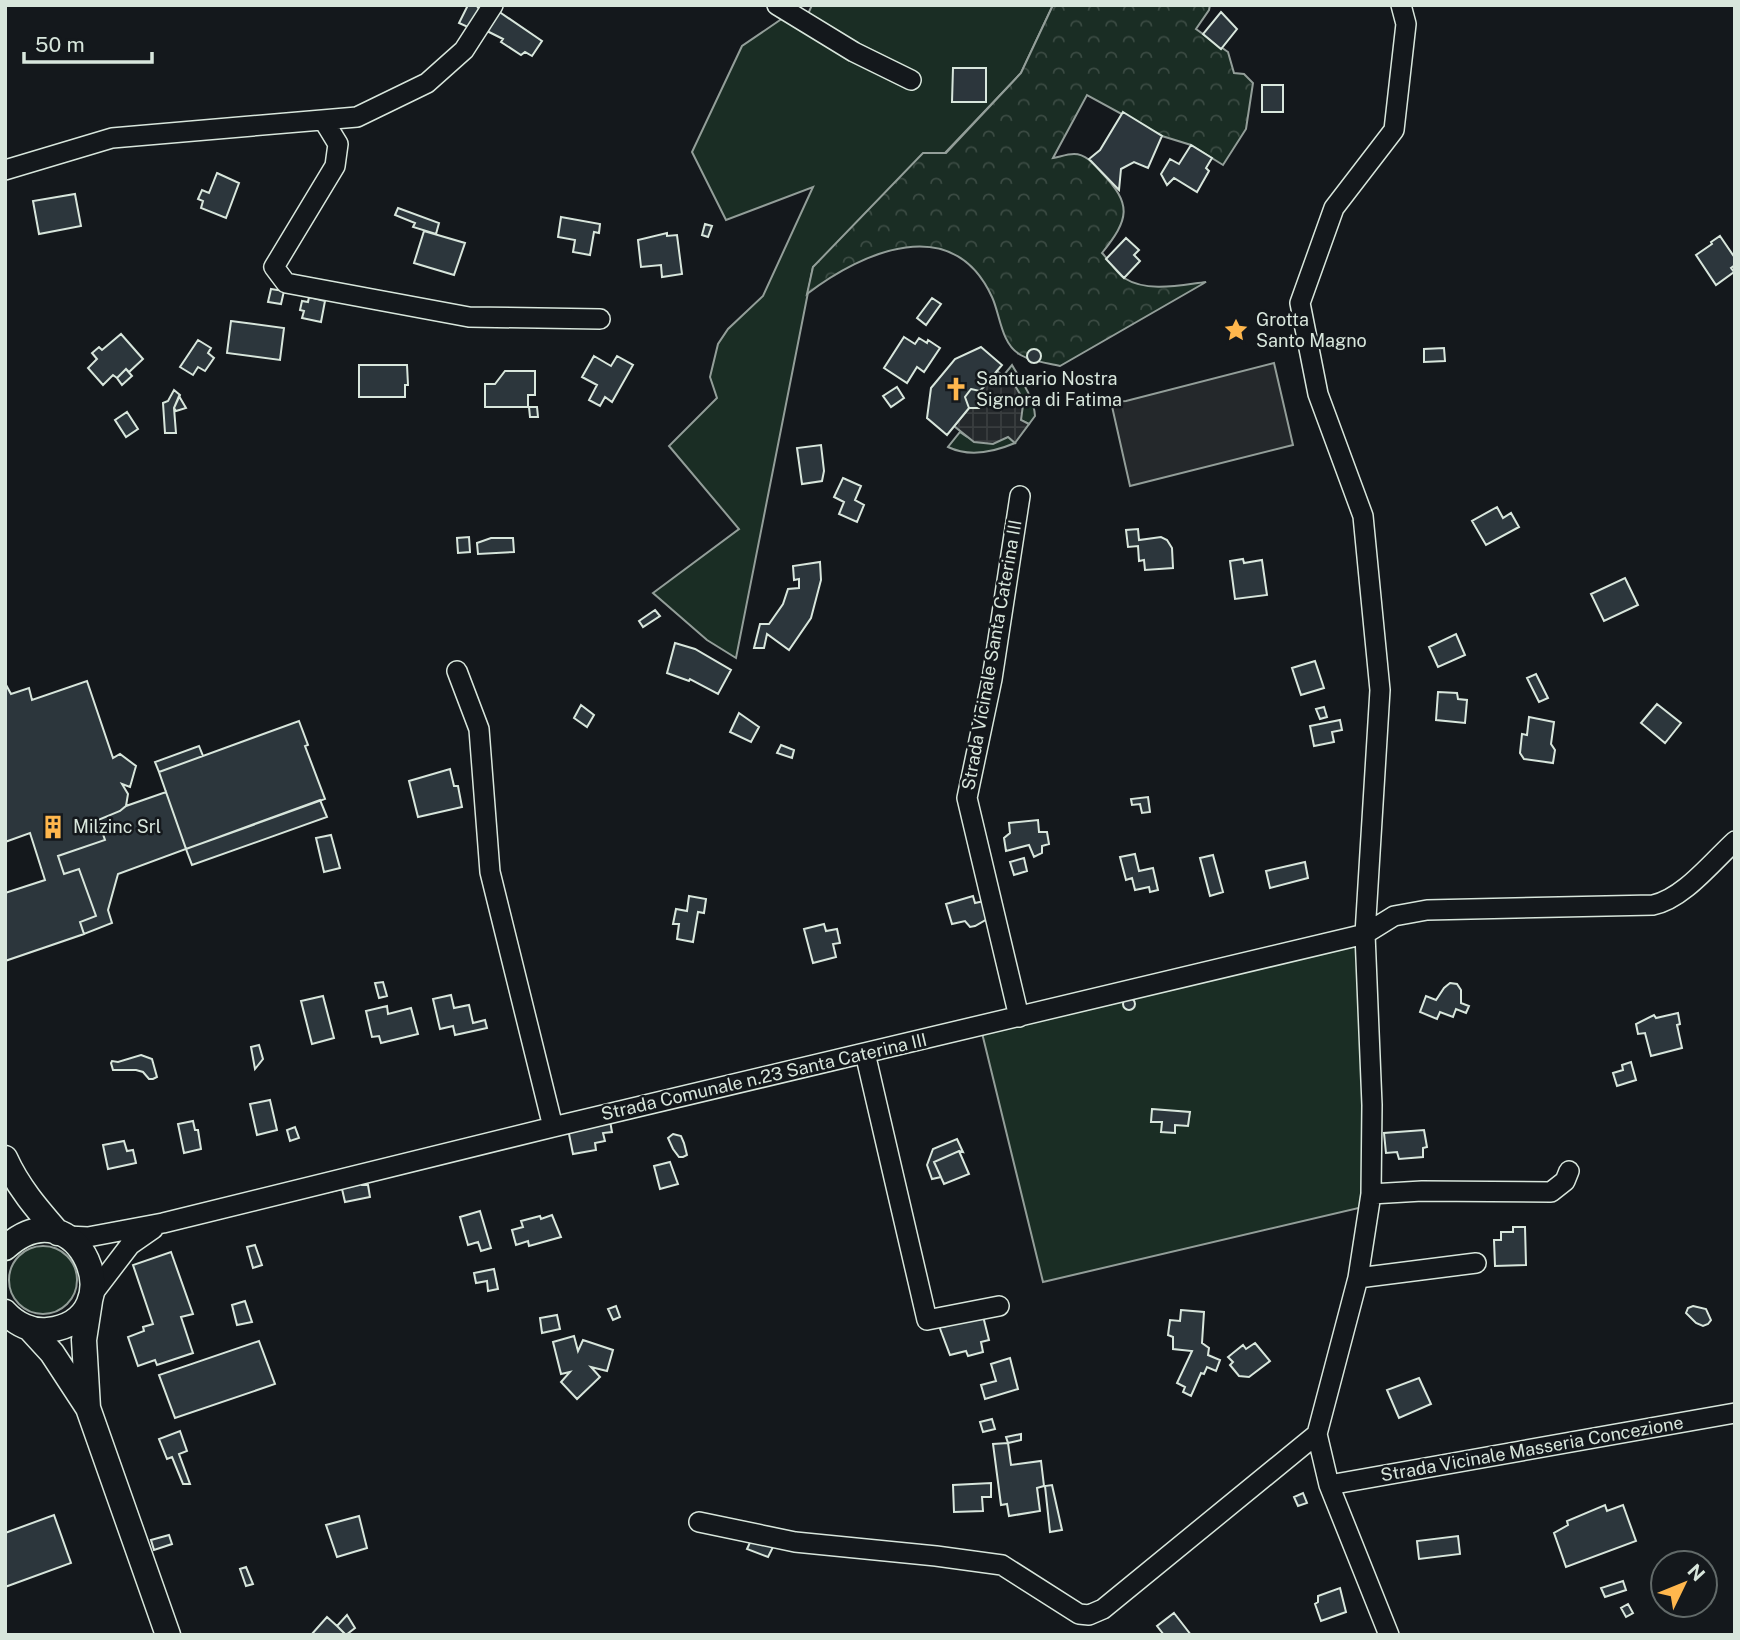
<svg xmlns="http://www.w3.org/2000/svg" width="1740" height="1640" font-family="'Public Sans',sans-serif">
	<style>
		.green { fill: #1a2d24; stroke: #939e99; stroke-width: 2 }
		.forest { fill: url(#forest-crowns); stroke: #939e99; stroke-width: 2 }
		.parking { fill: #24282b; stroke: #939e99; stroke-width: 2 }
		.plaza { fill: url(#plaza-grid); stroke: #939e99; stroke-width: 2 }
		.building { fill: #2c363c; stroke: #d8e6dc; stroke-width: 2 }
		.lines { fill: none; stroke-linecap: round; stroke-linejoin: round }
		.minor-casing { stroke: #d8e6dc; stroke-width: 22 }
		.major-casing { stroke: #d8e6dc; stroke-width: 27 }
		.minor { stroke: #14181c; stroke-width: 19 }
		.major { stroke: #14181c; stroke-width: 24 }
		.labels { text-anchor: middle; stroke-width: 5; stroke-linejoin: round; paint-order: stroke }
		.poi-label { font-size: 18px; fill: #d8e6dc; stroke: #14181c; text-anchor: start }
		.street-label { font-size: 18px; fill: #d8e6dc; stroke: #14181c }
	</style>
	<defs>
		<pattern id="forest-crowns" width="20" height="18" patternUnits="userSpaceOnUse" patternTransform="scale(1.75)"><rect width="20" height="18" fill="#1a2d24"/><path d="M2 6a3 3 0 1 1 6 0M12 15a3 3 0 1 1 6 0" fill="none" stroke="#3b4b43"/></pattern>
		<pattern id="plaza-grid" width="8" height="8" patternUnits="userSpaceOnUse" patternTransform="scale(1.75)"><rect width="8" height="8" fill="#24282b"/><path d="M0 4h8M4 0v8" fill="none" stroke="#393d3f"/></pattern>
	</defs>
	<rect width="100%" height="100%" fill="#14181c"/>
	<!-- green -->
	<path class="green" d="M812 5H1053L1021 73 945 153 813 267 736 658 707 640 653 593 739 529 669 446 717 398 710 377 718 344 728 329 763 296 813 187 726 220 692 152 742 46 786 16 808 14Z
		M1012 365C1021 381 1034 397 1035 416L1029 424 1020 420 1014 384 1003 376Z
		M960 432C974 443 992 446 1008 436L1015 443C994 452 969 457 948 447Z
		M1365 934 1363 1207 1043 1282 982 1033Z
		M9 1280a34 34 0 1 1 68 0a34 34 0 1 1-68 0Z"/>
	<!-- forest -->
	<path class="forest" d="M1053 5H1210L1209 10 1196 29 1228 52 1234 73 1244 74 1253 83 1246 129 1223 165 1191 145 1162 136 1087 95 1053 158C1059 157 1067 154 1074 154 1086 154 1094 164 1101 172 1133 205 1129 219 1102 253 1109 260 1116 272 1124 278 1148 293 1181 285 1206 282L1060 366C1048 363 1029 361 1019 354 1001 343 1000 314 992 297 953 212 863 251 807 294L813 267 923 153H946L1021 73Z"/>
	<!-- parking -->
	<path class="parking" d="M1274 363 1293 445 1130 486 1111 402 1126 401Z"/>
	<!-- plaza -->
	<path class="plaza" d="M997 371 1014 384 1020 394 1023 405 1021 420 1029 424 1015 443 1008 437 993 444 974 442 954 426 969 408H979L985 401 980 391Z"/>
	<!-- building -->
	<path class="building" d="M468 5H476L479 9 470 28 459 23Z
		M498 11 542 41 532 56 525 52 521 55 501 42 503 39 485 30Z
		M1221 12 1237 29 1221 49 1203 34Z
		M953 68H986V102H952Z
		M1262 85H1283V112H1262Z
		M1123 112 1162 136 1148 168 1134 162 1121 169 1119 190 1089 159 1100 150Z
		M1191 145 1212 158 1206 168 1209 171 1197 192 1174 178 1167 185 1161 174 1170 159 1179 164Z
		M217 173 239 183 226 218 201 208 203 201 198 199 202 190 209 193Z
		M75 194 81 226 39 234 33 201Z
		M398 208 439 223 436 234 413 227 415 223 395 215Z
		M561 217 600 224 599 233 594 232 590 255 573 252 575 240 558 237Z
		M705 224 712 226 708 237 702 235Z
		M424 231 465 243 454 275 414 263Z
		M667 233V236L677 235 682 274 662 277 661 265 641 267 638 240Z
		M1720 236 1735 258V265L1731 268 1734 272 1716 285 1696 255 1712 244 1711 242Z
		M1126 238 1139 250 1134 255 1140 261 1124 278 1106 259Z
		M271 289 284 291 281 304 268 302Z
		M309 297 325 301 321 322 302 318 304 311 300 310 302 301 308 302Z
		M932 298 941 304 926 325 917 318Z
		M231 321 284 328 280 360 227 353Z
		M121 334 143 359 129 372 126 369 117 378 113 375 103 385 88 368 97 359 92 353 99 347 102 350Z
		M904 337 915 344 919 338 927 343 928 340 940 348 924 372 917 367 907 383 884 368Z
		M198 340 211 348 208 353 214 358 205 371 198 367 193 375 180 367Z
		M981 347 1002 365 980 391 985 401 979 408H969L947 435 927 418 931 388 955 359Z
		M1444 348 1445 361 1424 362V349Z
		M1027 356a7 7 0 1 1 14 0a7 7 0 1 1-14 0Z
		M594 356 611 366 617 356 633 365 612 402 605 397 600 406 589 400 597 385 582 377Z
		M359 365H407L408 385H405V397H359Z
		M126 369 132 376 122 385 117 378Z
		M505 371H535V395H528V407H485V384H495Z
		M897 387 904 398 891 407 883 396Z
		M971 389 980 391 985 401 979 408H969L965 397Z
		M174 390 180 395 174 408 176 433H165L163 403 168 401Z
		M179 396 186 408 176 411 174 408Z
		M529 407H537L538 417H530Z
		M127 412 138 429 126 437 115 420Z
		M821 445 824 471 822 481 802 484 797 448Z
		M843 478 861 486 855 500 864 505 857 522 839 514 844 502 834 497Z
		M1497 507 1503 518 1511 513 1519 527 1486 545 1472 521Z
		M1138 529 1139 540 1161 537 1167 540 1172 548 1173 568 1145 570 1144 560 1139 561 1138 546 1128 547 1126 530Z
		M469 537 470 552 458 553 457 538Z
		M491 538H513L514 552 478 554 477 543Z
		M1243 559 1244 563 1262 560 1267 595 1235 599 1230 561Z
		M820 562 821 580 811 618 789 650 767 634 764 648H754L760 624H769L783 604 788 589 799 588V579L794 580 793 566Z
		M1625 578 1638 605 1604 621 1591 594Z
		M655 610 660 616 643 627 639 621Z
		M1456 634 1465 655 1438 667 1429 647Z
		M675 643 695 649 731 670 718 694 690 679 689 681 667 673Z
		M1315 661 1324 688 1301 695 1292 668Z
		M1536 674 1548 698 1539 702 1527 678Z
		M87 681 113 758 120 754 136 766 130 787 122 784 128 794 126 806 120 811 98 820 105 840 58 856 64 874 79 869 96 916 80 922 84 934 5 961V893L45 880 30 833 5 842V683L11 694 29 688 32 700Z
		M1438 692 1457 693 1458 699 1467 700 1465 723 1436 720Z
		M1657 704 1681 723 1665 743 1641 723Z
		M581 705 594 715 587 727 574 718Z
		M1324 707 1327 717 1320 719 1316 709Z
		M739 713 759 727 751 742 730 732Z
		M1529 717 1554 722 1551 744 1555 750 1553 763 1524 759 1520 753 1522 734 1527 735Z
		M1340 720 1342 730 1332 732 1334 742 1314 746 1310 726Z
		M299 721 308 745 305 746 325 799 186 849 159 772Z
		M781 745 794 750 792 758 777 753Z
		M199 746 203 756 159 772 155 762Z
		M450 769 454 786H458L462 807 418 817 409 781Z
		M166 792 186 849 118 874 108 910 112 923 84 934 80 922 96 916 79 869 64 874 58 856 105 840 98 820 120 811 126 806Z
		M1148 797 1150 812 1142 813 1140 804 1132 805 1131 799Z
		M320 800 327 817 192 865 186 849Z
		M1038 820 1039 832H1047L1049 844 1042 846V853L1034 857 1029 845 1006 851 1004 838 1010 833 1009 823Z
		M331 835 340 868 324 872 316 838Z
		M1135 854 1139 871 1153 868 1158 890 1150 892 1149 887 1135 890 1132 878 1126 880 1120 857Z
		M1213 855 1223 892 1210 896 1200 858Z
		M1024 858 1027 871 1014 875 1010 862Z
		M1305 862 1308 878 1270 888 1266 871Z
		M689 896 706 899 704 913 698 912 693 942 677 939 679 924H673L676 909 687 911Z
		M973 896 975 903 984 901 989 918 975 926 970 927 965 921 952 924 946 904Z
		M824 924 826 931 837 929 840 943 833 944 836 957 813 963 804 929Z
		M383 982 387 996 379 998 375 983Z
		M1450 983 1457 984 1461 990V1003L1469 1006 1466 1013 1456 1009 1453 1017 1440 1012 1437 1019 1420 1012 1426 996 1436 1000 1444 988Z
		M451 995 454 1008 469 1005 473 1023 485 1020 487 1028 455 1035 453 1026 440 1029 433 999Z
		M323 996 334 1038 312 1044 301 1001Z
		M1123 1004a6 6 0 1 1 12 0a6 6 0 1 1-12 0Z
		M387 1006 388 1014 411 1008 418 1034 381 1043 379 1036 372 1037 366 1011Z
		M1678 1013 1680 1024 1677 1025 1682 1048 1651 1056 1645 1033 1638 1034 1636 1024 1654 1015 1656 1018Z
		M259 1045 263 1059 255 1069 251 1047Z
		M141 1055 152 1059 157 1077 153 1079H149L143 1072 136 1070H113L111 1063 112 1061 118 1062Z
		M1631 1062 1636 1080 1617 1086 1613 1073 1623 1070 1622 1065Z
		M270 1100 277 1130 257 1135 250 1104Z
		M1152 1109 1190 1112 1188 1126 1175 1125V1133L1161 1132 1162 1122H1151Z
		M193 1121 195 1130H198L201 1149 184 1153 178 1124Z
		M610 1121 612 1132 603 1133 605 1141 595 1143 596 1150 573 1154 568 1129Z
		M295 1127 299 1138 290 1141 287 1130Z
		M1424 1130 1427 1147 1423 1148V1157L1399 1159 1397 1152 1386 1153 1384 1133Z
		M673 1134 681 1136 684 1143 687 1155 683 1157H679L673 1149 668 1138Z
		M957 1139 963 1152 959 1151 934 1162 941 1177 932 1179 927 1165 933 1149Z
		M124 1141 127 1151 133 1150 136 1163 108 1169 103 1145Z
		M959 1151 969 1174 944 1184 934 1162Z
		M670 1162 678 1184 660 1189 654 1166Z
		M361 1180 362 1185H368L370 1197 345 1202 342 1189 329 1192 328 1186Z
		M480 1211 491 1248 481 1251 478 1242 468 1245 460 1217Z
		M552 1215 561 1237 529 1246 528 1241 516 1245 512 1230 523 1227 521 1221 540 1216 541 1219Z
		M1513 1227H1525L1526 1265 1495 1266 1494 1240H1501V1232H1513Z
		M255 1245 262 1265 253 1268 247 1247Z
		M171 1252 193 1314 181 1317 193 1353 157 1365 155 1360 138 1366 128 1337 144 1331 143 1327 153 1324 133 1265Z
		M494 1269 498 1289 488 1291 487 1281 476 1283 474 1273Z
		M245 1301 252 1322 237 1325 232 1305Z
		M616 1306 620 1317 613 1320 608 1309Z
		M1693 1306 1706 1309 1711 1320 1708 1324 1703 1326 1696 1323 1686 1313 1688 1308Z
		M1181 1310 1204 1312 1202 1343 1209 1348 1208 1355 1220 1360 1216 1371 1207 1367 1204 1374 1201 1373 1191 1396 1183 1392 1185 1387 1177 1383 1192 1351 1173 1349V1337L1168 1335 1170 1320 1180 1321Z
		M557 1315 560 1329 542 1333 540 1318Z
		M983 1316 989 1340 981 1342 983 1352 968 1356 966 1351 950 1355 939 1326 943 1327Z
		M574 1336 578 1351 583 1340 613 1350 607 1371 591 1367 600 1377 577 1399 561 1382 570 1372 561 1374 553 1342Z
		M259 1341 275 1384 175 1418 159 1375Z
		M1255 1343 1270 1361 1249 1377 1239 1376 1230 1365 1233 1362 1228 1357 1243 1345 1246 1349Z
		M1010 1358 1018 1389 985 1399 981 1385 996 1381 991 1364Z
		M1419 1378 1431 1404 1399 1418 1387 1390Z
		M992 1419 995 1429 983 1432 980 1422Z
		M180 1431 187 1451 179 1454 190 1484H183L172 1457 167 1459 159 1439Z
		M1021 1434V1440L1008 1443 1006 1437Z
		M1008 1443 1011 1465 1041 1461 1044 1486 1037 1488 1040 1511 1009 1516 1007 1504 1001 1505 993 1444Z
		M991 1483V1497H982L983 1511 954 1512 953 1485Z
		M1052 1485 1062 1530 1050 1532 1045 1486Z
		M1303 1493 1307 1503 1298 1506 1294 1497Z
		M1605 1505 1607 1511 1623 1505 1636 1541 1566 1567 1554 1533 1568 1525 1567 1521Z
		M54 1515 71 1563 5 1587V1533Z
		M359 1516 367 1548 337 1557 326 1525Z
		M169 1535 172 1544 154 1550 151 1540Z
		M753 1536 774 1545 768 1557 747 1549Z
		M1458 1536 1460 1554 1419 1559 1417 1541Z
		M246 1567 253 1584 246 1586 240 1569Z
		M1623 1581 1626 1590 1605 1597 1601 1588Z
		M1340 1588 1346 1612 1321 1621 1315 1604 1318 1602V1596Z
		M1628 1604 1633 1613 1626 1617 1621 1608Z
		M1174 1613 1191 1635H1164L1157 1626Z
		M347 1615 355 1628 346 1635 337 1626Z
		M327 1617 337 1626 346 1635H311Z"/>
	<g class="lines">
		<!-- minor casing -->
		<g class="minor-casing">
			<path id="minor" d="M777 5 854 52 911 80
				M324 121 338 144 335 166 274 267 286 283 469 317 600 319
				M5 170 112 138 357 117 427 83 464 50 493 5
				M457 671 479 729 490 872 553 1127
				M1019 1017 967 798 992 679 1020 496
				M865 1053 927 1320 999 1306
				M1371 1194 1422 1191 1551 1192 1565 1181 1569 1171
				M67 1236 88 1237 163 1223 553 1127 1365 934 1394 916 1427 910 1653 905C1683 899 1712 862 1735 841
				M1358 1278 1476 1263
				M91 1296 130 1245 153 1229
				M1329 1485 1735 1413
				M699 1522 795 1542 936 1556 1002 1565 1079 1614 1089 1615 1103 1609 1317 1434
				M1389 1635 1329 1485 1317 1434 1358 1278 1371 1194 1372 1105 1365 934 1380 690 1363 516 1318 394 1300 303 1334 208 1394 130 1406 24 1401 5"/>
		</g>
		<!-- major casing -->
		<g class="major-casing">
			<path id="major" d="M5 1158C18 1187 37 1209 58 1233
				M5 1248C78 1181 136 1320 48 1330 32 1332 16 1324 5 1312
				M30 1329 52 1353 88 1408 168 1635
				M88 1408 84 1340 90 1301"/>
		</g>
		<!-- minor -->
		<use href="#minor" class="minor"/>
		<!-- major -->
		<use href="#major" class="major"/>
	</g>
	<!-- icons -->
	<defs>
		<g id="sight-bare" transform="scale(1.89)"><path d="M0-6L1.8-2.2L6-1.7L2.9 1.2L3.7 5.4L0 3.3L-3.7 5.4L-2.9 1.2L-6-1.7L-1.8-2.2Z" fill="#ffb74d" stroke="#14181c" stroke-width="2.5" paint-order="stroke"/></g>
		<g id="church-bare" transform="scale(1.89)"><path d="M-1.2-6h2.4v3.5h3.3v2.4h-3.3V6h-2.4V-.1h-3.3v-2.4h3.3Z" fill="#ffb74d" stroke="#14181c" stroke-width="2.5" paint-order="stroke"/></g>
		<g id="building-bare" transform="scale(1.89)"><path d="M-4-6H4V6H1V3H-1V6H-4ZM-2.5-4.3h1.7v1.8h-1.7ZM.8-4.3h1.7v1.8H.8ZM-2.5-1h1.7V.8h-1.7ZM.8-1h1.7V.8H.8Z" fill="#ffb74d" stroke="#14181c" stroke-width="2.5" paint-order="stroke"/></g>
	</defs>
	<g fill-rule="evenodd">
		<use href="#sight-bare" x="1236" y="330"/>
		<use href="#church-bare" x="956" y="389"/>
		<use href="#building-bare" x="53" y="827"/>
	</g>
	<g class="labels">
		<!-- poi labels -->
		<g class="poi-label">
			<text x="1256" y="326">Grotta<tspan x="1256" dy="21">Santo Magno</tspan></text>
			<text x="976" y="385">Santuario Nostra<tspan x="976" dy="21">Signora di Fatima</tspan></text>
			<text x="73" y="833">Milzinc Srl</text>
		</g>
		<!-- street labels -->
		<g class="street-label">
			<text transform="translate(992 655) rotate(-80)" y="6">Strada Vicinale Santa Caterina III</text>
			<text transform="translate(764 1077) rotate(-13)" y="6">Strada Comunale n.23 Santa Caterina III</text>
			<text transform="translate(1532 1449) rotate(-10)" y="6">Strada Vicinale Masseria Concezione</text>
		</g>
	</g>
	<!-- border -->
	<rect width="1740" height="1640" fill="none" stroke="#d8e6dc" stroke-width="14"/>
	<!-- north arrow -->
	<g transform="translate(1684 1584) rotate(47)"><circle r="33" fill="#14181c" stroke="#626a69" stroke-width="2"/>
	<path d="M0-5L12 26L0 18L-12 26Z" fill="#ffb74d"/>
	<text y="-10" font-size="19" font-weight="bold" text-anchor="middle" fill="#d8e6dc">N</text>
	</g>
	<!-- scale -->
	<path d="M24 52v10h128v-10" fill="none" stroke="#d8e6dc" stroke-width="3.5"/>
	<text x="35" y="52" font-size="21" fill="#d8e6dc" stroke="#14181c" stroke-width="5" paint-order="stroke">50 m</text>
</svg>
